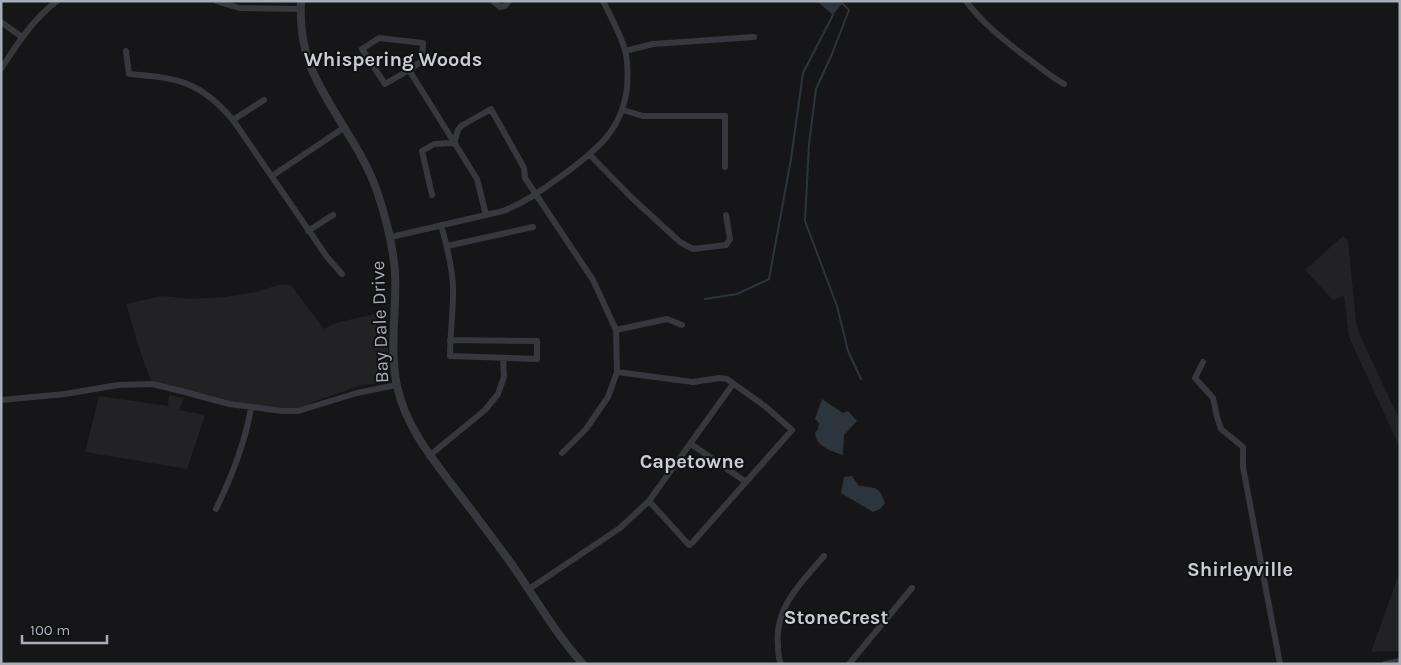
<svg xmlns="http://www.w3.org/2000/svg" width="1401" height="665" font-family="Karla,sans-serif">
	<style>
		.built { fill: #222225 }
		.water { fill: #2c353c }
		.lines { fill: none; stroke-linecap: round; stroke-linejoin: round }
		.stream { stroke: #2c353c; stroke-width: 2 }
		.minor { stroke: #37383d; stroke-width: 6 }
		.tertiary { stroke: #37383d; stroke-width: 8 }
		.labels { text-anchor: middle; stroke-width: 4; stroke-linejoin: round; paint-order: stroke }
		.street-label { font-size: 19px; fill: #a8adb8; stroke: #111113 }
		.neighbourhood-label { font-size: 20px; font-weight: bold; fill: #c9ccd4; stroke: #111113 }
	</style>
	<rect width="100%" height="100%" fill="#161618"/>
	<!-- built -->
	<path class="built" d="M1343 236 1348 240 1356 322 1360 335 1400 421V448L1349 337 1344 296 1333 300 1305 270Z
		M281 284 291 285 324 329 335 323 388 311V376L381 383 362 385 313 402 298 411 251 408 152 384 141 354 126 304 162 296 192 299 224 297 256 292Z
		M169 395 184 398 179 410 205 415 187 469 85 452 99 396 168 406Z
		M1400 571V651L1371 652Z"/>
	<!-- water -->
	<path class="water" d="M817 1H844L833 15Z
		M822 399 843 413 848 411 857 421 844 435 843 455C832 451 816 447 815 433L818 429 819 423 815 419Z
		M852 476 859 486C876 488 879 486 885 503L880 509 873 512 841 493 844 477Z"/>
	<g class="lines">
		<!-- stream -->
		<path class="stream" d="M843 4 849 10 832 54 816 89 809 144 805 221 837 306 848 351 861 379
			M705 299 737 294 769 279 791 159 803 73 833 15"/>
		<!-- minor -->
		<path class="minor" d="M216 1 239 8 300 9
			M493 1 500 7 505 6 509 1
			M966 1C982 23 1004 40 1026 57 1039 66 1050 76 1064 84
			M1 22 22 37
			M126 51 129 74C178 78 200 81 233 120L327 257 342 274
			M625 51 653 44 754 37
			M1 69C17 44 33 19 57 1
			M409 70 385 84 362 49 379 38 423 43 422 61 409 70 477 179 486 215
			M623 110 643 116H725V167
			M233 120 264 100
			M454 143 458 130 461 126 491 109 524 168 525 178 593 280 616 330 617 372 608 397 586 429 562 453
			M590 155 632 198 680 242 693 249 726 245 730 239 726 215
			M272 176 345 127
			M432 195 422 151 434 144 454 143
			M441 225C447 246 454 273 453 294 453 315 450 335 450 356L537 359V341L450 340
			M308 231 333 215
			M391 237 503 211C527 202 546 187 567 172 599 148 622 129 627 88 628 76 628 62 625 50 620 33 611 17 603 1
			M447 246 533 227
			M616 330 667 319 682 325
			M1203 362 1195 378 1213 398 1217 417 1221 429 1243 447V467L1280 664
			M617 372 693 382 719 378 727 379 766 407 792 430 692 543 689 545 649 501
			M1 400 65 394 118 385 152 384 181 391 229 404 282 411H298L357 393 396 385
			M691 444 746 482
			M429 456 485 410 498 394 504 377 503 358
			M216 509C232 476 245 444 251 408
			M529 589 620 528 649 501 733 384
			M781 664C778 658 778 651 778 645 774 607 802 582 824 556
			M849 664 912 588
			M1385 664 1400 661"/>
		<!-- tertiary -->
		<path class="tertiary" d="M301 1C300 25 303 50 313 72 331 113 362 148 377 191 386 218 393 244 395 272 397 310 389 348 397 386 406 427 431 457 456 490 474 513 491 536 508 559 533 594 554 632 583 664"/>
	</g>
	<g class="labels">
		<!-- street labels -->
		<g class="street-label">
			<text transform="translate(379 322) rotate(-92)" y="7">Bay Dale Drive</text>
		</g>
		<!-- neighbourhood labels -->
		<g class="neighbourhood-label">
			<text x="393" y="66">Whispering Woods</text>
			<text x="692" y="468">Capetowne</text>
			<text x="1240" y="576">Shirleyville</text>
			<text x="836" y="624">StoneCrest</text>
		</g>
	</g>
	<!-- border -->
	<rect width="1401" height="665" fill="none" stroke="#a8adb8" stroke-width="5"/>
	<!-- scale -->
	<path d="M22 635v8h85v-8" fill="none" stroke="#a8adb8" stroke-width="2.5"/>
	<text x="30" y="635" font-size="15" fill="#a8adb8" stroke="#111113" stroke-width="4" paint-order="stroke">100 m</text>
</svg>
